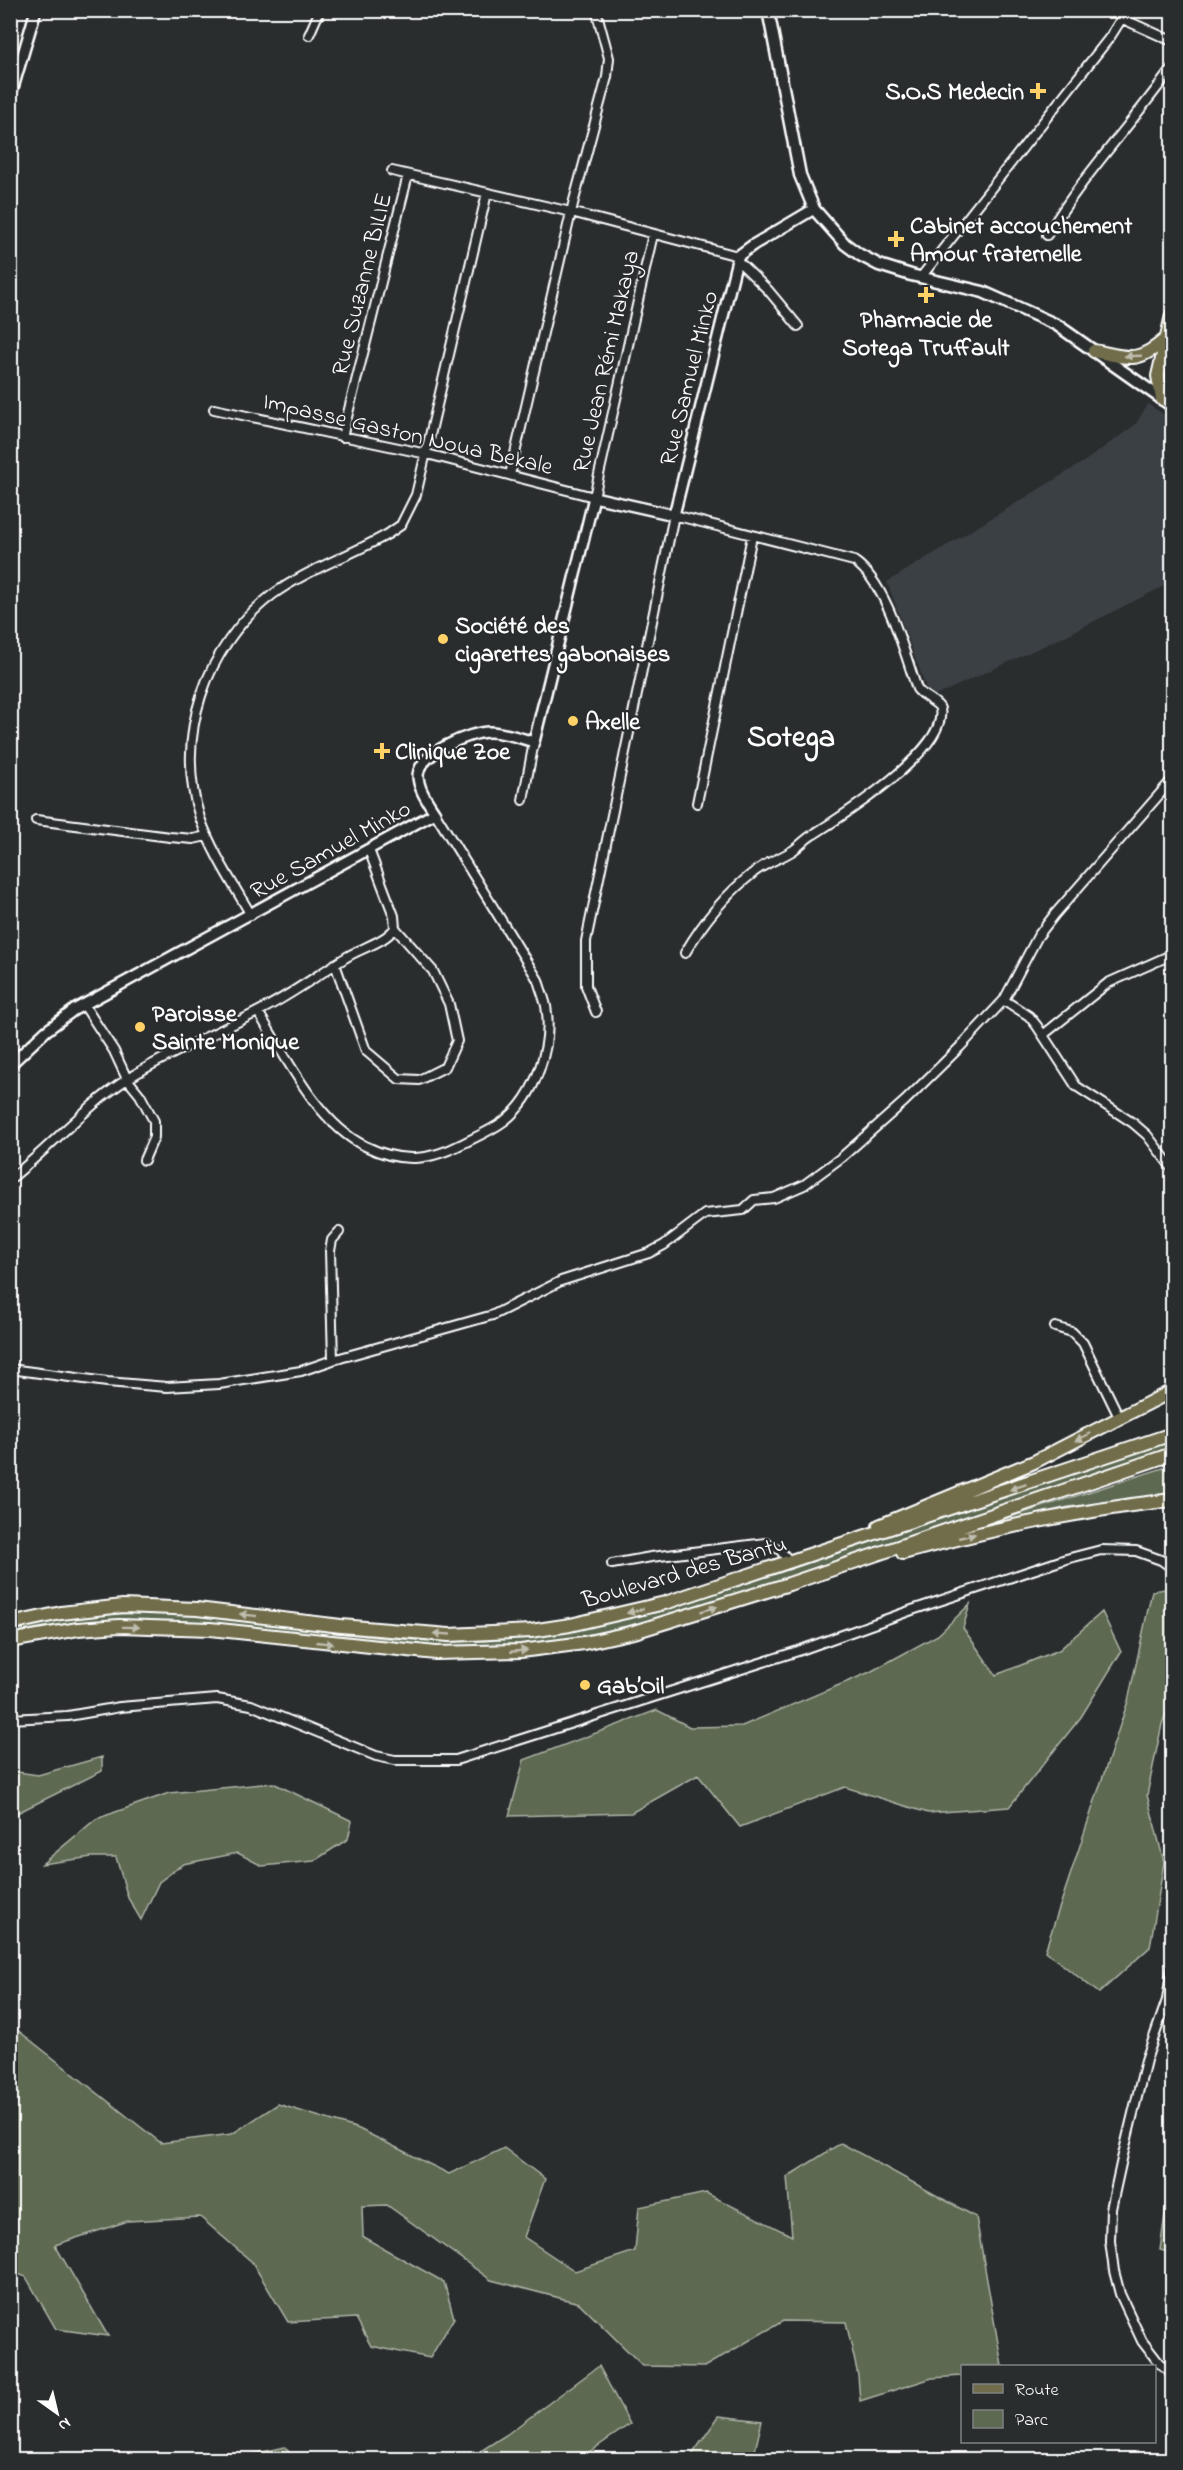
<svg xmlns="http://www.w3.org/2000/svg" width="1183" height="2470" font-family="'Indie Flower',sans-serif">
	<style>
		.built { fill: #3b3f44 }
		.green { fill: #5d6951; stroke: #aeb4a8; stroke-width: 1.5 }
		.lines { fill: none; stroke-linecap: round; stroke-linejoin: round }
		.minor-casing { stroke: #fff; stroke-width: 12 }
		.tertiary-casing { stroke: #fff; stroke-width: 14 }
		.secondary-casing { stroke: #fff; stroke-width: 15 }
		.primary-casing { stroke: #fff; stroke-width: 16 }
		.trunk-casing { stroke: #fff; stroke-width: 16 }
		.minor { stroke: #2a2d2e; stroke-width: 8 }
		.tertiary { stroke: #2a2d2e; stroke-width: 9 }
		.secondary { stroke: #2a2d2e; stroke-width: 10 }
		.primary { stroke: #716d4b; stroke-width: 12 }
		.trunk { stroke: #716d4b; stroke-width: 12 }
		.oneway { fill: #bfbdae }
		.poi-dot { fill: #ffd166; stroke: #2a2d2e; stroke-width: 2 }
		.labels { text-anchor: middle; stroke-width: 4.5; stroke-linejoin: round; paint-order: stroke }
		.poi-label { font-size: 24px; font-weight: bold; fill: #fff; stroke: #2a2d2e; text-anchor: start }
		.street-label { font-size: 24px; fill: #fff; stroke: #2a2d2e }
		.district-label { font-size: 30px; font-weight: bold; fill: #fff; stroke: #2a2d2e }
	</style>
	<rect width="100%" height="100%" fill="#2a2d2e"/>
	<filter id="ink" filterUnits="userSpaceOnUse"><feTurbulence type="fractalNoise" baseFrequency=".0167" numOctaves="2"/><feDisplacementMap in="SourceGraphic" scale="12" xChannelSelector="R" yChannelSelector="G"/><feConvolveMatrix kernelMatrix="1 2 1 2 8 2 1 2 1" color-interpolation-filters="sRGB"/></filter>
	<g filter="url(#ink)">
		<!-- built -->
		<path class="built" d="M1148 404 1172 420V582L1061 638 930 698 887 582 1085 461 1135 425Z"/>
		<!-- green -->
		<path class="green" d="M1172 1440V1448C1051 1488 930 1530 808 1570 707 1604 614 1637 506 1646 341 1659 176 1592 11 1634L10 1629C76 1614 140 1609 207 1616 305 1625 401 1648 500 1640 604 1631 704 1598 802 1565 926 1523 1049 1481 1172 1440Z
			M1172 1465V1494L1068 1507 974 1529Z
			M1172 1588V1698L1162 1724 1147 1795 1164 1862 1150 1947 1099 1993 1045 1951 1128 1701 1152 1591Z
			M970 1604 963 1628 996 1675 1059 1650 1102 1612 1121 1652 1081 1717 1009 1807 928 1813 845 1787 740 1827 698 1775 631 1813 509 1816 524 1760 657 1710 690 1727 742 1726 870 1672 938 1635Z
			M102 1757V1771L11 1816V1771L38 1775Z
			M273 1783 352 1821 348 1839 314 1861 262 1866 238 1853 183 1864 159 1882 141 1920 128 1898 116 1857H92L42 1864 96 1819 169 1793Z
			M11 2025 161 2143 232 2134 278 2104 359 2129 449 2174 504 2148 545 2179 524 2237 575 2271 635 2251 639 2207 706 2193 792 2236 787 2177 841 2143 976 2217 1002 2366H962V2376L932 2378 860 2401 858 2375 846 2322 783 2321 704 2367 643 2366 579 2303 491 2280 387 2205 362 2206 363 2237 444 2282 454 2318 430 2358 371 2346 356 2318 288 2322 252 2262 200 2217 128 2221 55 2245 108 2336 56 2329 26 2277 11 2271Z
			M1172 2165V2253L1160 2250Z
			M599 2366 630 2424 579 2459H468L506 2435Z
			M719 2416 762 2421 753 2459H689Z
			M284 2447 296 2459H230Z"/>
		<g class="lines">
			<!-- minor casing -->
			<g class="minor-casing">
				<path id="minor" d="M1123 19 1172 41
					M309 35 320 10
					M392 171 571 212 738 256
					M1047 235C1083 175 1131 125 1172 68
					M737 260 768 290 798 326
					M921 277 1110 37 1127 10
					M214 409 427 454 594 497 653 234
					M342 437 408 175
					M510 475 573 204 607 77 609 58 596 10
					M1172 780 1055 914 1038 936 1004 1000 1029 1016 1037 1026 1076 1086 1133 1123 1147 1135 1172 1168
					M523 800 534 742
					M697 803 752 536
					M36 820 170 837 193 839 207 836
					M369 850 394 916 395 928
					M251 915C233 884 212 852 200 818 174 738 205 646 272 595 308 569 350 556 388 534L401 525 416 495 487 193
					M335 964 366 1051 399 1079 419 1080 445 1067 457 1041 449 1004 433 971 395 928
					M84 1005 114 1051 127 1079 140 1095 154 1121V1137L144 1160
					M258 1012C285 1055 317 1123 365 1146 402 1164 429 1161 464 1143 478 1136 492 1130 504 1121 536 1097 553 1044 546 1006 544 997 540 988 538 980L435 813
					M596 1012 586 986V941L674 515 854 561C887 583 904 652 917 689 922 696 939 703 940 709 948 749 844 815 814 834 806 838 800 846 792 851 779 859 765 863 753 873 725 895 703 922 685 953
					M1043 1035 1108 983 1171 955
					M10 1179C51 1147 85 1106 129 1078 170 1052 216 1034 259 1011 289 996 316 976 345 958 360 948 384 943 395 928
					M1055 1327 1072 1332 1083 1343 1120 1419
					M333 1360 330 1251 332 1240 339 1232
					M10 1369 107 1382 167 1387 219 1384 301 1371 333 1360 493 1315 561 1281 649 1253 664 1245 705 1214 743 1210 754 1200 774 1198 804 1185 842 1157 905 1101 960 1047 1004 1000
					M612 1564 651 1557 766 1543 780 1550 790 1562
					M10 1719 68 1716 120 1707 217 1699 251 1705 376 1756 395 1760H456L798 1651 912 1610 1066 1559 1101 1550 1136 1551 1161 1560 1172 1568
					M1172 1966 1167 2000 1146 2060 1122 2159 1111 2209 1110 2241 1114 2271 1120 2294 1142 2341 1159 2363 1172 2373"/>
			</g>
			<!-- tertiary casing -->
			<g class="tertiary-casing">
				<path id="tertiary" d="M10 98 36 10
					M10 1065 46 1031 74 1010 435 813C428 802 418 789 418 775 420 753 470 732 489 732 504 732 520 738 534 742L594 497 674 515 738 256 753 245 814 209"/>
			</g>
			<!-- secondary casing -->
			<g class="secondary-casing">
				<path id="secondary" d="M768 10 800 175 814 209 845 244 860 255 879 265 911 275 983 292 1057 325 1172 406"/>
			</g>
			<!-- primary casing -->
			<g class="primary-casing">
				<path id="primary" d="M1094 351C1130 358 1137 364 1166 339
					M1162 399 1158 376 1172 315"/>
			</g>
			<!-- trunk casing -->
			<g class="trunk-casing">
				<path id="trunk" d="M879 1526 1034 1462 1172 1391
					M903 1553C991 1529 1081 1510 1172 1500
					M10 1624 61 1613 123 1606 197 1609 341 1626 449 1635 531 1631 570 1625 665 1603 1172 1434
					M10 1641 78 1629 119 1626 210 1629 436 1653 521 1651 584 1643 634 1632 789 1584 1172 1454"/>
			</g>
			<!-- minor -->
			<use href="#minor" class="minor"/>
			<!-- tertiary -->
			<use href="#tertiary" class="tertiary"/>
			<!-- secondary -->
			<use href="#secondary" class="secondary"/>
			<!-- primary -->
			<use href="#primary" class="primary"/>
			<!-- trunk -->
			<use href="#trunk" class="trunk"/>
		</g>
		<!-- one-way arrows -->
		<defs><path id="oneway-solid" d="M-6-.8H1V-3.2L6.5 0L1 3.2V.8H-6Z" transform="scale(1.5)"/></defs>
		<g class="oneway">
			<use href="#oneway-solid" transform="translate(1133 356) rotate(178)"/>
			<use href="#oneway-solid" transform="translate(1083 1437) rotate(153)"/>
			<use href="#oneway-solid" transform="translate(1018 1487) rotate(161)"/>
			<use href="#oneway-solid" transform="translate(967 1536) rotate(-13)"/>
			<use href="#oneway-solid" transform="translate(709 1609) rotate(-17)"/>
			<use href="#oneway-solid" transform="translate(635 1611) rotate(165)"/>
			<use href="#oneway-solid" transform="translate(248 1615) rotate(-173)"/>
			<use href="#oneway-solid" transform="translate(131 1627) rotate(1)"/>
			<use href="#oneway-solid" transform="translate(442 1634) rotate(-177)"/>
			<use href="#oneway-solid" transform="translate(325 1643) rotate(6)"/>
			<use href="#oneway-solid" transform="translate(519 1651) rotate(-5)"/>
		</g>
	</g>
	<!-- markers -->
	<g class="poi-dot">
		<path d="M1035 82h6v6h6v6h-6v6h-6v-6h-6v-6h6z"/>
		<path d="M893 230h6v6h6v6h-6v6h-6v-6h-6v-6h6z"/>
		<path d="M923 286h6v6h6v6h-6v6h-6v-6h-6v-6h6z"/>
		<circle cx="443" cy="639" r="6"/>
		<circle cx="573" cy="721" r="6"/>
		<path d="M379 742h6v6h6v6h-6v6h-6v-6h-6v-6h6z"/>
		<circle cx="140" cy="1027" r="6"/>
		<circle cx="585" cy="1685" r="6"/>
	</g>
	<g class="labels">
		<!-- poi labels -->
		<g class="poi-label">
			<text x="1024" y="99" text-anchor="end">S.O.S Medecin</text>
			<text x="910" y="233">Cabinet accouchement<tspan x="910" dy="28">Amour fraternelle</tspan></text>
			<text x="926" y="327" text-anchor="middle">Pharmacie de<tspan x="926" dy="28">Sotega Truffault</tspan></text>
			<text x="455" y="633">Société des<tspan x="455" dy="28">cigarettes gabonaises</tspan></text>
			<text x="585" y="729">Axelle</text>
			<text x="395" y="759">Clinique Zoe</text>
			<text x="152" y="1021">Paroisse<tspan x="152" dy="28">Sainte Monique</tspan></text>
			<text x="597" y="1693">Gab’Oil</text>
		</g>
		<!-- street labels -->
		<g class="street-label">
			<text transform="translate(361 284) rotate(-76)" y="8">Rue Suzanne BILIE</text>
			<text transform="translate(605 361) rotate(-77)" y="8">Rue Jean Rémi Makaya</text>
			<text transform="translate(688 378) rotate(-76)" y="8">Rue Samuel Minko</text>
			<text transform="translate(408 433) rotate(13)" y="8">Impasse Gaston Noua Bekale</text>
			<text transform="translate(330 849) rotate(-29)" y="8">Rue Samuel Minko</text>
			<text transform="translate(684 1571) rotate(-16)" y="8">Boulevard des Bantu</text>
		</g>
		<!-- district labels -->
		<g class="district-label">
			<text x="791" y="746">Sotega</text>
		</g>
	</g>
	<!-- margin -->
	<rect width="1183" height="2470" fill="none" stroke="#2a2d2e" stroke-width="36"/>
	<rect x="18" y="18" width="1147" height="2434" fill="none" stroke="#fff" stroke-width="2" filter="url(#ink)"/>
	<!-- legend -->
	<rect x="961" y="2365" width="195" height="78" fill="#2a2d2e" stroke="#7f8182" stroke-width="1.5"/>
	<rect x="973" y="2384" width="30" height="9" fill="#716d4b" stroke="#7f8182" stroke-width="1.5"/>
	<text x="1015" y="2395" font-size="18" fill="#ffffff">Route</text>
	<rect x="973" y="2410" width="30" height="18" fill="#5d6951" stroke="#7f8182" stroke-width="1.5"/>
	<text x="1015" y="2425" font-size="18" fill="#ffffff">Parc</text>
	<!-- north arrow -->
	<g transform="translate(57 2413) rotate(146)" stroke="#2a2d2e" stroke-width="4.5" paint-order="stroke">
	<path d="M0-4.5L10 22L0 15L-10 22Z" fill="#ffffff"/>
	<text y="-9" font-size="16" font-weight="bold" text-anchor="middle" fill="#ffffff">N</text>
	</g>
</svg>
